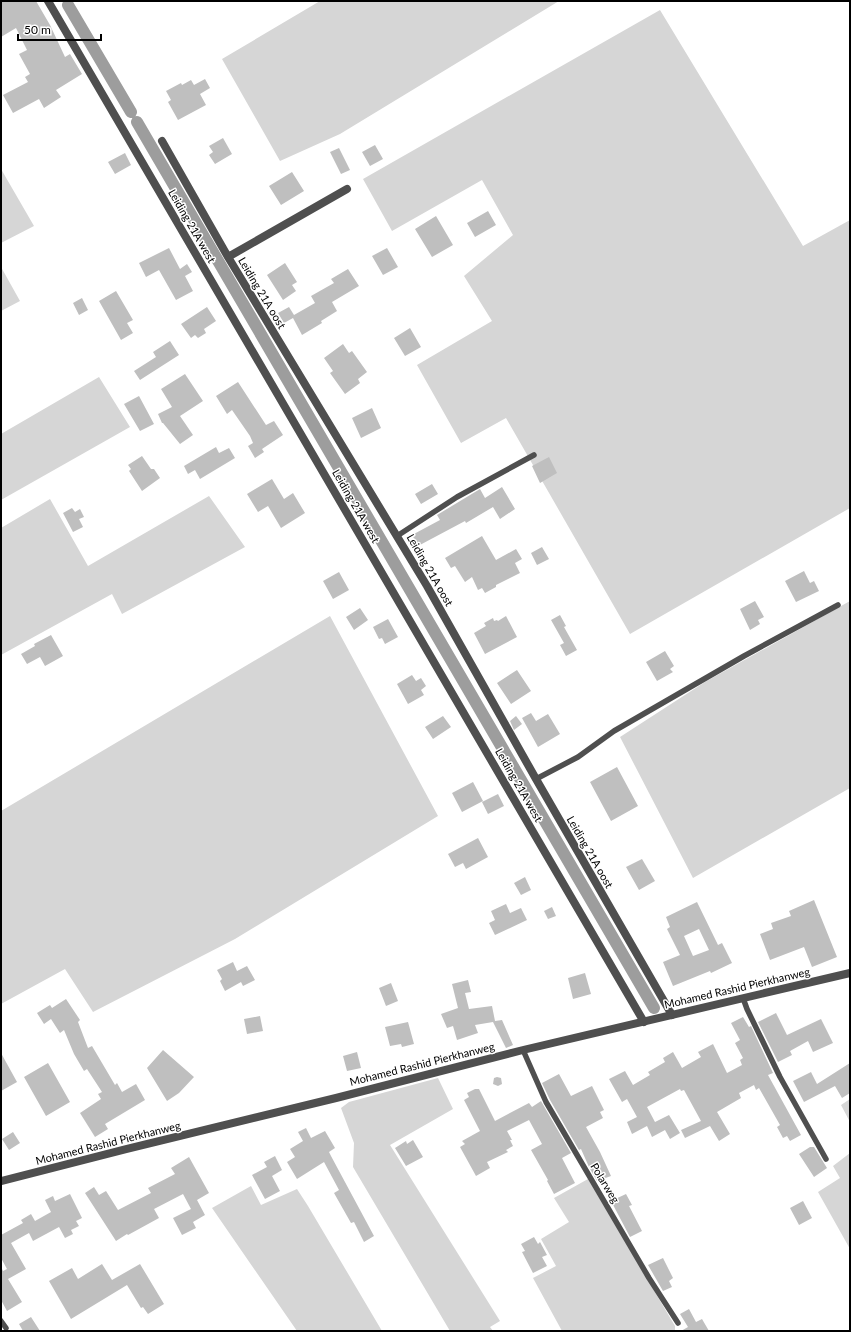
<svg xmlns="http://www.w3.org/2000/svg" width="851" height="1332" font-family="Lato,sans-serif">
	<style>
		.green { fill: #d6d6d6 }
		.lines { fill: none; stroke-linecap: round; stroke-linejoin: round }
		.canal { stroke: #9d9d9d; stroke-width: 12 }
		.building { fill: #bfbfbf; fill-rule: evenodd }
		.service { stroke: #4f4f4f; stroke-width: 5.5 }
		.minor { stroke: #4f4f4f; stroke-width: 8 }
		.tertiary { stroke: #4f4f4f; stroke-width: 8 }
		.labels { text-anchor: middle; stroke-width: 3; stroke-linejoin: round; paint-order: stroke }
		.street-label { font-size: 11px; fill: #000; stroke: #fff }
	</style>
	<rect width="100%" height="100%" fill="#fff"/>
	<!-- green -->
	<path class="green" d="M320 1H559L340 134 280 161 222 59Z
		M660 10 803 246 850 220V508L630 634 506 418 461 443 417 365 492 321 464 276 513 235 482 180 392 231 363 179Z
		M1 169 34 226 1 243Z
		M1 267 20 301 1 311Z
		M99 377 130 427 1 500V434Z
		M209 496 245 547 122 614 112 594 1 655V528L50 499 88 566Z
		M850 601V788L693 878 620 737 705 682Z
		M330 616 438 816 235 939 93 1012 65 969 1 1004V811Z
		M438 1078 453 1109 390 1145 500 1321 490 1327 493 1331H450L353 1167 354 1143 341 1108 349 1102Z
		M850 1099V1122L841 1105Z
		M850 1153V1249L818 1192 840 1178 833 1166Z
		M588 1179 675 1326V1331H562L533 1278 556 1266 541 1239 569 1222 554 1198Z
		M251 1186 261 1205 297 1189 308 1206 382 1331H297L212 1208Z"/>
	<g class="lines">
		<!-- canal -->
		<path class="canal" d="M68 5 131 112
			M137 122 654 1008"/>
	</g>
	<!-- building -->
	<path class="building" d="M1 1H36L50 25 65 57 70 54 82 74 56 90 61 97 44 108 39 99 13 113 3 95 28 82 25 77 30 74 19 54 27 50 16 28 1 37Z
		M205 79 210 88 200 94 206 105 178 120 168 102 171 100 166 91 181 83 182 85 191 80 194 85Z
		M223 138 232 154 215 164 209 155 213 152 209 146Z
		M375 145 383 159 370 166 362 152Z
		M339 148 350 170 341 174 330 152Z
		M125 153 131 165 115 174 108 162Z
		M292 172 304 191 281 205 269 186Z
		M488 211 496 225 475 237 467 223Z
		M436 216 453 245 432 257 415 229Z
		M169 248 180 269 187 264 192 272 185 276 193 291 176 300 159 270 146 277 139 263Z
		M387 248 398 267 383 275 372 256Z
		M285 263 297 282 292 285 296 291 283 300 267 275Z
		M348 269 359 286 332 302 337 311 321 321 322 323 302 335 293 318 284 323 278 313 289 307 294 315 315 303 311 296 334 283 331 279Z
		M116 291 133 320 127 323 133 333 121 340 99 301Z
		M82 298 88 310 79 315 73 303Z
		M207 307 216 321 204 329 206 333 198 338 195 335 191 338 181 324Z
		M410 328 421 347 405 356 394 338Z
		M170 341 179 355 140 380 134 371 156 357 153 352Z
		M343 344 349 353 352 351 367 372 358 379 360 383 345 394 330 373 333 371 324 358Z
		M185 374 203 401 180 416 193 435 180 444 163 423H162L158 414 172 407 161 389Z
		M238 382 266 425 274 421 283 435 262 449 264 452 255 458 248 446 253 443 250 436 232 410 227 414 216 396Z
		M139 396 154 424 140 431 124 404Z
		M372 408 381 428 361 438 352 418Z
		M216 447 219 453 229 448 235 458 200 479 195 470 188 474 184 466Z
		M142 456 151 469H154L160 478 142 491 129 471 131 469 128 465Z
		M549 457 557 473 540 483 532 466Z
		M272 479 284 499 293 493 305 513 281 528 268 506 258 512 247 494Z
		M432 484 438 494 421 504 415 494Z
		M502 487 515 509 500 519 493 507 466 523 465 521 418 546 412 535 440 520 437 515 480 489 485 498Z
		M72 508 75 512 80 509 84 517 79 519 83 527 73 532 63 513Z
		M482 536 496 560 516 549 522 559 515 563 520 573 496 585V587L485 593 482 588 478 590 472 577 465 582 455 566 451 568 445 558Z
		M542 547 549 559 537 565 531 553Z
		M804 571 810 583 814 581 819 591 796 602 785 581Z
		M339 572 349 590 333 599 323 581Z
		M755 601 764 617 758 620 760 624 750 630 740 609Z
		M360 608 368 620 354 630 346 617Z
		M560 615 566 626 564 627 577 650 566 656 560 645 564 643 551 620Z
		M506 616 517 637 485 654 474 633 486 626 484 623 493 618 494 621 497 620 498 621Z
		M388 619 398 637 385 644 382 638 379 639 373 627Z
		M51 635 63 656 45 666 40 657 27 664 21 654 35 646 34 644Z
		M665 651 674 666 670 669 673 672 657 681 646 662Z
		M517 670 531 691 511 704 497 683Z
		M412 675 416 681 421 678 426 686 421 690 424 695 408 704 397 684Z
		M531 713 536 721 548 714 560 734 538 747 522 718Z
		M443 716 451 727 433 739 425 727Z
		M516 716 522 724 514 730 510 721Z
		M617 767 638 806 611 821 590 782Z
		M473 782 483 801 462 812 452 793Z
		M498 794 504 806 488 814 482 802Z
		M478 838 488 857 466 869 463 863 455 867 448 854Z
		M642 859 655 881 639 890 626 867Z
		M525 877 531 890 521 895 514 883Z
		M814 900 837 957 812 967 804 947 770 960 760 934 773 929 771 923 791 916 789 911Z
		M697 902 718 945 722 943 732 963 711 973 710 971 673 986 663 962 680 955 667 929 670 927 666 917ZM699 929 709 950 693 956 684 936Z
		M506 904 510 913 521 908 527 920 495 935 489 923 495 920 491 911Z
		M552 907 556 916 548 919 544 911Z
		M233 962 237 971 247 966 255 980 243 986 241 982 225 991 220 981 222 979 217 970Z
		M585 973 591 994 573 999 568 978Z
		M468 980 471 992 465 993 469 1009 492 1006 495 1021 502 1020 513 1045 506 1048 493 1022 475 1025 478 1033 457 1040 453 1026 447 1028 441 1014 458 1008 452 984Z
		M391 983 398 1001 386 1006 379 988Z
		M66 999 80 1020 78 1022 88 1048 92 1046 115 1085 117 1083 122 1092 136 1084 145 1100 105 1124 108 1129 95 1137 80 1113 101 1099 98 1094 102 1092 87 1069 84 1071 74 1054 64 1030 60 1033 51 1019 44 1024 37 1013 50 1005 52 1008Z
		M776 1013 787 1035 821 1019 833 1043 813 1052 808 1041 790 1051 792 1055 778 1062 758 1022Z
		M260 1016 263 1031 247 1034 244 1019Z
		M743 1017 749 1027 751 1026 773 1073 768 1075 801 1135 790 1141 787 1136 783 1138 777 1127 780 1125 759 1088 756 1090 754 1085 739 1093 741 1098 717 1112 730 1134 719 1141 710 1126 685 1138 681 1130 701 1121 684 1090 681 1091 680 1089 647 1107 655 1122 669 1115 680 1133 670 1139 665 1130 652 1137 647 1126 632 1134 627 1122 637 1117 627 1099 622 1102 609 1079 625 1071 633 1085 650 1075 648 1072 665 1062 663 1058 673 1052 682 1068 701 1057 698 1052 713 1044 727 1073 742 1065 740 1060 743 1058 735 1043 740 1040 731 1023Z
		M408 1022 414 1044 402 1047 401 1044 390 1046 385 1027Z
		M163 1050 194 1077 179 1093 167 1101 147 1068Z
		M357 1052 361 1068 347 1071 343 1056Z
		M1 1053 17 1082 1 1091Z
		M48 1063 70 1102 46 1116 24 1077Z
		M850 1063V1093L842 1098 835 1086 804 1102 793 1081 811 1072 817 1084Z
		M559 1074 571 1096 592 1086 604 1110 600 1112 603 1118 586 1127 600 1152 611 1176 597 1181 589 1167 581 1149 579 1150 550 1100 542 1083Z
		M497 1077 501 1078 502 1084 498 1086 493 1084 494 1078Z
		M475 1089H479L495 1121 529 1103 532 1107 541 1101 571 1153 562 1158 575 1183 554 1194 547 1181 548 1180 531 1150 542 1144 529 1120 507 1131 512 1140H510L513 1146 506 1150 508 1152 487 1162 490 1168 476 1176 460 1147 465 1144 462 1141 480 1131 464 1100 469 1097 467 1093Z
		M306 1128 311 1138 325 1131 335 1148 329 1152 331 1156 374 1236 364 1242 354 1222 351 1223 334 1193 339 1190 324 1162 297 1179 287 1162 295 1157 290 1149 303 1141 298 1132Z
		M13 1132 20 1143 9 1150 2 1139Z
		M413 1140 423 1157 406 1166 395 1148 406 1141 407 1144Z
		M810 1147H814L827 1168 814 1177 799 1154Z
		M275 1156 282 1170 272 1176 280 1191 265 1199 252 1175 267 1167 264 1162Z
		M189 1157 209 1193 197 1200 205 1215 193 1222 196 1228 182 1235 173 1218 191 1209 183 1194 154 1209 159 1218 128 1235 127 1234 116 1241 85 1193 94 1187 99 1195 106 1191 118 1210 151 1193 148 1188 175 1174 171 1168Z
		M70 1194 82 1218 76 1221 79 1226 71 1230 73 1234 65 1238 59 1227 33 1241 29 1233 11 1243 26 1269 8 1279 22 1302 7 1311 1 1300V1267L3 1271 7 1269 1 1258V1235L23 1223 21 1220 31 1214 35 1221 51 1212 45 1200 53 1196 55 1201Z
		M626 1194 632 1205 629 1206 642 1231 630 1237 611 1201Z
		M803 1201 812 1218 799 1225 790 1208Z
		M534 1237 538 1244 540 1242 547 1255 542 1257 547 1266 533 1273 522 1252 525 1251 521 1244Z
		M663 1258 673 1278 669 1281 672 1287 663 1291 648 1265Z
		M102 1264 112 1280 140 1264 164 1304 148 1314 143 1307 141 1308 127 1285 71 1319 49 1281 72 1268 78 1279Z
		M689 1309 696 1322 702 1319 709 1331H681L688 1327 680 1314Z
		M31 1317 40 1331H23L19 1324Z"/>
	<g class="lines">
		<!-- service -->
		<path class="service" d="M397 536 457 497 534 455
			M536 779 578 757 614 731 744 656 838 605
			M743 998 747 1009 780 1077 826 1159
			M523 1050 546 1102 649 1278 678 1323
			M1 1321 6 1328"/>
		<!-- minor -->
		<path class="minor" d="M48 1 644 1022
			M162 141 228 257 427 586 536 779 672 1015
			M228 257 347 189"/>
		<!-- tertiary -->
		<path class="tertiary" d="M1 1181 126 1149 336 1098 523 1050 850 973"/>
	</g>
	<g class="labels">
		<!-- street labels -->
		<g class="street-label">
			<text transform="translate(192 226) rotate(60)" y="4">Leiding 21A west</text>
			<text transform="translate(262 293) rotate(59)" y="4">Leiding 21A oost</text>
			<text transform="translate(356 506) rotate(60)" y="4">Leiding 21A west</text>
			<text transform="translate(430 570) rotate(60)" y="4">Leiding 21A oost</text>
			<text transform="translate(519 785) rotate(60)" y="4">Leiding 21A west</text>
			<text transform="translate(590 852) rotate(60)" y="4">Leiding 21A oost</text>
			<text transform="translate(737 988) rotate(-13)" y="4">Mohamed Rashid Pierkhanweg</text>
			<text transform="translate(422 1064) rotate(-14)" y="4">Mohamed Rashid Pierkhanweg</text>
			<text transform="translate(108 1143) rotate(-14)" y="4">Mohamed Rashid Pierkhanweg</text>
			<text transform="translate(605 1183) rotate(59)" y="4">Polarweg</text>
		</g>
	</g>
	<!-- border -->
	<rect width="851" height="1332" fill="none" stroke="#000000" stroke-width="4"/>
	<!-- scale -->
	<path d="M18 34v6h83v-6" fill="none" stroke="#000000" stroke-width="2"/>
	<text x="24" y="34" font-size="12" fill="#000000" stroke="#ffffff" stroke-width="3" paint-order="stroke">50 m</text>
</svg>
